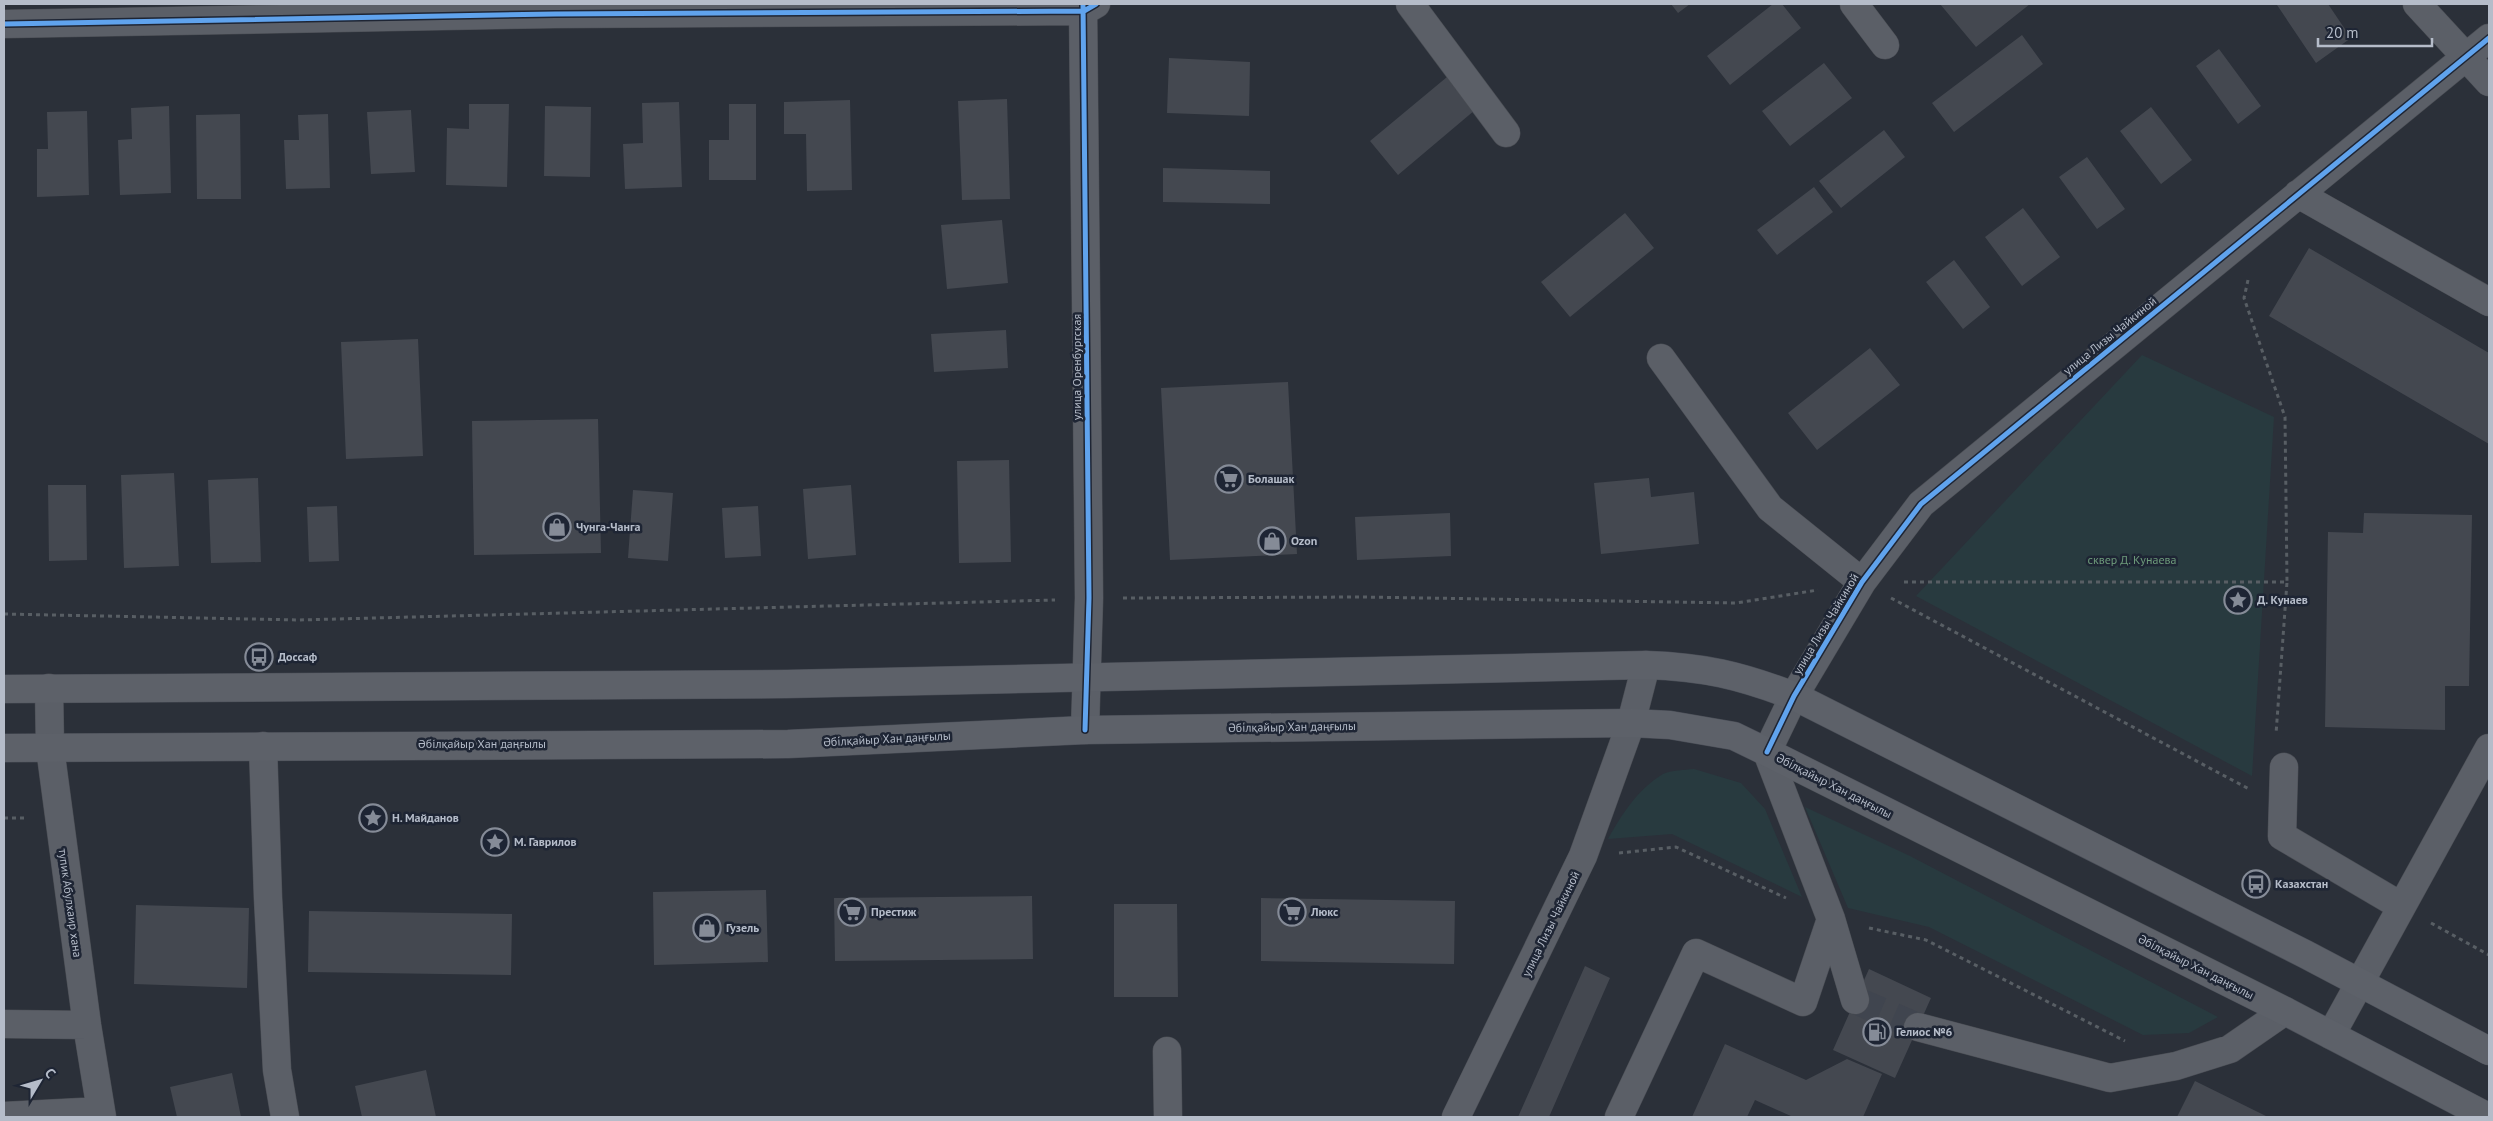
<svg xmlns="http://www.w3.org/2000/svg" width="2493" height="1121" font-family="'PT Sans',sans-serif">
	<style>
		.green { fill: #283a3f }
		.building { fill: #444850 }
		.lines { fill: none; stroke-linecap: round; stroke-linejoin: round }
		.minor-tunnel { stroke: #40454f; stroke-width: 28; stroke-dasharray: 28 14; stroke-linecap: butt }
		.minor-casing { stroke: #494c53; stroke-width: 29 }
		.major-casing { stroke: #494d56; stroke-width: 29 }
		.path { stroke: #585e64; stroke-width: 3; stroke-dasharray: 4 4; stroke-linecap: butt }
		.minor { stroke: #5b5f67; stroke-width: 28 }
		.major { stroke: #5d6169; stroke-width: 28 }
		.cycleway-casing { stroke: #1e2534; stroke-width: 8 }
		.cycleway { stroke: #60a3ed; stroke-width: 5 }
		.labels { text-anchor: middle; stroke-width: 5; stroke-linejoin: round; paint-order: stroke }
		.street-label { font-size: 12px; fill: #b5bcc9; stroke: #1e2534 }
		.poi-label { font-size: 12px; font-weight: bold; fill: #b5bcc9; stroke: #1e2534; text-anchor: start }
		.park-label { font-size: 12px; fill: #6d9a7a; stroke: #1e2534 }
	</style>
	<rect width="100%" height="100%" fill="#2b3039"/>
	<!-- green -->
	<path class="green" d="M2142 355 2274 417 2252 776 1916 596Z
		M1694 769 1741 783 1765 809 1802 897 1672 834 1608 839C1622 814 1638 789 1663 774 1671 770 1685 770 1694 769Z
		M1805 807 1910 856 2218 1017 2189 1033 2143 1035 1929 927 1848 908Z"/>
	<!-- building -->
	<path class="building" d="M1671 4H1690L1678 13Z
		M1773 4H1782L1801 28 1730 85 1707 56Z
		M1940 4H2030L1976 47Z
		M2279 4H2328L2351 38 2316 63 2277 5Z
		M2022 35 2043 64 1954 132 1932 103Z
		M2219 49 2261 106 2238 124 2196 66Z
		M1169 58 1250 62 1249 116 1167 113Z
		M1824 63 1852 98 1790 146 1762 111Z
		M1447 77 1475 110 1398 175 1370 141Z
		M1007 99 1010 199 962 200 958 101Z
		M850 100 852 190 807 191 806 134H784V102Z
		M679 102 682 187 625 189 623 144 643 143 642 103Z
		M469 104H509L507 187 446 185 447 128 469 129Z
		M729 104H756V180H709V140H729Z
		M169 106 171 193 120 195 118 140 132 139 131 108Z
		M545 106 591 107 590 177 544 176Z
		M2151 107 2192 160 2161 184 2120 131Z
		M411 110 415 172 371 174 367 112Z
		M87 111 89 195 37 197V149H48L47 112Z
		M240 114 241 199H197L196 115Z
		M328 114 330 188 286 189 284 140H299L298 115Z
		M1884 130 1905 157 1841 208 1819 181Z
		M2087 157 2125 209 2097 229 2059 177Z
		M1163 168 1270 171V204L1163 202Z
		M1814 187 1833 212 1777 255 1757 230Z
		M2023 208 2060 257 2022 286 1985 237Z
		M1625 213 1654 248 1570 317 1541 282Z
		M1002 220 1008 283 947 289 941 225Z
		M2309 248 2489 353V444L2269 316Z
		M1954 260 1990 307 1963 329 1926 282Z
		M1006 330 1008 368 934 372 931 334Z
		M418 339 423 456 346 459 341 342Z
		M1870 348 1900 385 1817 450 1788 413Z
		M1288 382 1297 554 1170 560 1161 388Z
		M598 419 601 553 474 555 472 421Z
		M1009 460 1011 562 959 563 957 461Z
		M174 473 179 566 124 568 121 475Z
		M258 478 261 562 211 563 208 480Z
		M1649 478 1651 497 1694 492 1699 544 1601 554 1594 483Z
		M48 485H86L87 560 49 561Z
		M851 485 856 555 808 559 803 489Z
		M633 490 673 493 668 561 628 558Z
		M337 506 339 561 309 562 307 507Z
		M758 506 761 556 725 558 722 508Z
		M1450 513 1451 556 1357 560 1355 517Z
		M2364 513 2472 515 2469 686H2445V730L2325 727 2328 532 2363 533Z
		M766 890 768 962 654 965 653 892Z
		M1032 896 1033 959 835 961 834 898Z
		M1261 898 1455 901 1454 964 1261 961Z
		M1114 904H1177L1178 997H1114Z
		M136 905 249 908 247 988 134 984Z
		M309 911 512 914 511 975 308 972Z
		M1585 966 1610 978 1549 1117H1518Z
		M1869 969 1931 998 1895 1078 1833 1050Z
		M1725 1044 1806 1080 1847 1059 1882 1074 1863 1117H1793L1755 1100 1747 1117H1692Z
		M426 1070 436 1117H362L355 1086Z
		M232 1073 241 1117H177L170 1087Z
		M2195 1081 2268 1117H2177Z"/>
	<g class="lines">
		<!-- minor-tunnel -->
		<path class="minor-tunnel" d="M1855 1000 1918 1027"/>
		<!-- minor casing -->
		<g class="minor-casing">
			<path id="minor" d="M1083 4 1089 598 1085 730
				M1410 4 1506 133
				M1854 4 1885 45
				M2417 4 2489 82
				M4 24 555 14 1084 11 1096 4
				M2298 194 2489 302
				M1661 358 1770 508 1862 582
				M49 688 50 748 54 778 87 1025 102 1117
				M263 746 268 898 277 1070 285 1117
				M2284 767 2282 836 2401 906
				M1855 1000 1831 919 1767 752 1794 696 1862 582 1921 504 2489 38
				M4 1024 87 1025
				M1918 1027 2110 1078 2176 1066 2230 1049 2285 1011
				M2331 1035 2489 748
				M1167 1051 1168 1117
				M4 1116 101 1111
				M1456 1117 1583 856 1631 723 1646 665
				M1619 1117 1696 953 1803 1002 1831 919"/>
		</g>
		<!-- major casing -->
		<g class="major-casing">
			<path id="major" d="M4 689 787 684 1646 665C1704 667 1739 675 1794 696L2305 954 2489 1051
				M4 748 788 744 1085 730 1631 723 1670 725 1734 736 1767 752 2285 1011 2488 1117"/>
		</g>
		<!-- path -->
		<path class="path" d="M2248 280 2244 298 2285 417 2287 582
			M1904 582H2287L2276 734
			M1123 598 1362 597 1736 603 1818 590
			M1891 598 2249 789
			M4 614 299 620 1055 600
			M4 818H26
			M1619 853 1676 847 1786 898
			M2431 923 2489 955
			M1869 928 1926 940 2125 1041"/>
		<!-- minor -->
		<use href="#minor" class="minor"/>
		<!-- major -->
		<use href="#major" class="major"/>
		<!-- cycleway casing -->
		<g class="cycleway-casing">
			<path id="cycleway" d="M1083 4 1089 598 1085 730
				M4 24 555 14 1084 11 1096 4
				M1767 752 1794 696 1862 582 1921 504 2489 38"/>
		</g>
		<!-- cycleway -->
		<use href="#cycleway" class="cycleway"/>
	</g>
	<!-- icons -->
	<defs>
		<g id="supermarket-ring" transform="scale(1.4375)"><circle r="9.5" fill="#1e2534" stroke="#858b97" stroke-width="1.5"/><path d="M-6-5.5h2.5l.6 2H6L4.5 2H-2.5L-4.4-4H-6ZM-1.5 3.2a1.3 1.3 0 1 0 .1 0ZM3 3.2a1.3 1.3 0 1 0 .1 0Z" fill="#858b97"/></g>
		<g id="shop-ring" transform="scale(1.4375)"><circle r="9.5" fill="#1e2534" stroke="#858b97" stroke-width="1.5"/><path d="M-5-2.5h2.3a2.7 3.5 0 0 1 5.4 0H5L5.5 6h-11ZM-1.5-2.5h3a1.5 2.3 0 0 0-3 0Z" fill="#858b97"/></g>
		<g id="sight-ring" transform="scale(1.4375)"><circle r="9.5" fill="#1e2534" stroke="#858b97" stroke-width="1.5"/><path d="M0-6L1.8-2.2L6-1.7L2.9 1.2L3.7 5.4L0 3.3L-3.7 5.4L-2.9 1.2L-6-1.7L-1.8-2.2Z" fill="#858b97"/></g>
		<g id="bus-ring" transform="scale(1.4375)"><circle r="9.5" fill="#1e2534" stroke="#858b97" stroke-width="1.5"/><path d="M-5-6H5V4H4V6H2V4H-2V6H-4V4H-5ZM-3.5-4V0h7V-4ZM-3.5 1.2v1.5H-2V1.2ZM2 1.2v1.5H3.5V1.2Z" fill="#858b97"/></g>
		<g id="fuel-ring" transform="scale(1.4375)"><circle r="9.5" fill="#1e2534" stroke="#858b97" stroke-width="1.5"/><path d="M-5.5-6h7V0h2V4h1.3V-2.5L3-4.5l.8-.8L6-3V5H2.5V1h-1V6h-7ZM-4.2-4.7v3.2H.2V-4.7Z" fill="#858b97"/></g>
	</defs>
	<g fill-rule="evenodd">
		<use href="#supermarket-ring" x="1229" y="479"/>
		<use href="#shop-ring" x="557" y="527"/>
		<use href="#shop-ring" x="1272" y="541"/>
		<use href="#sight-ring" x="2238" y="600"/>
		<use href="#bus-ring" x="259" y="657"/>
		<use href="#sight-ring" x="373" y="818"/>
		<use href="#sight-ring" x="495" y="842"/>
		<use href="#bus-ring" x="2256" y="884"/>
		<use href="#supermarket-ring" x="852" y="912"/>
		<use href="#supermarket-ring" x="1292" y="912"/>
		<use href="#shop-ring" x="707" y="928"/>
		<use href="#fuel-ring" x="1877" y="1032"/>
	</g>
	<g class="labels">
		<!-- street labels -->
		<g class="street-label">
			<text transform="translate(2110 336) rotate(-39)" y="4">улица Лизы Чайкиной</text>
			<text transform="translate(1077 367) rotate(-90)" y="4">улица Оренбургская</text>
			<text transform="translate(1826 624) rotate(-59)" y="4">улица Лизы Чайкиной</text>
			<text transform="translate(1292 727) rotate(-1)" y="4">Әбілқайыр Хан даңғылы</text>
			<text transform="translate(887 739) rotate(-3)" y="4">Әбілқайыр Хан даңғылы</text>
			<text x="482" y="748">Әбілқайыр Хан даңғылы</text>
			<text transform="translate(1834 786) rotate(27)" y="4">Әбілқайыр Хан даңғылы</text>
			<text transform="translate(70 903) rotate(82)" y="4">тупик Абулхаир хана</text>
			<text transform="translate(1551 924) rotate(-64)" y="4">улица Лизы Чайкиной</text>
			<text transform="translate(2196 967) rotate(27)" y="4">Әбілқайыр Хан даңғылы</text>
		</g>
		<!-- poi labels -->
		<g class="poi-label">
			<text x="1248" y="483">Болашак</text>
			<text x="576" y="531">Чунга-Чанга</text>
			<text x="1291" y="545">Ozon</text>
			<text x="2257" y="604">Д. Кунаев</text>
			<text x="278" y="661">Доссаф</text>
			<text x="392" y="822">Н. Майданов</text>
			<text x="514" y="846">М. Гаврилов</text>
			<text x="2275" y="888">Казахстан</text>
			<text x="871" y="916">Престиж</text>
			<text x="1311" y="916">Люкс</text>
			<text x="726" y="932">Гузель</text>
			<text x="1896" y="1036">Гелиос №6</text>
		</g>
		<!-- park labels -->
		<g class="park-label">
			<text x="2132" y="564">сквер Д. Кунаева</text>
		</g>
	</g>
	<!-- border -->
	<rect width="2493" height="1121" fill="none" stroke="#b5bcc9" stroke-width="10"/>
	<!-- north arrow -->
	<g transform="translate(40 1081) rotate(52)" stroke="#1e2534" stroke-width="4" paint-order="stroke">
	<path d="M0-4L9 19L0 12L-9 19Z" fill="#b5bcc9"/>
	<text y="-8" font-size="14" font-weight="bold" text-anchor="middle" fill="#b5bcc9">С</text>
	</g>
	<!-- scale -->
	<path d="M2318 38v8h114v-8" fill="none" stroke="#b5bcc9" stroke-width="2.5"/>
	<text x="2326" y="38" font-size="15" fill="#b5bcc9" stroke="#1e2534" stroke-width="4" paint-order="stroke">20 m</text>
</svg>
